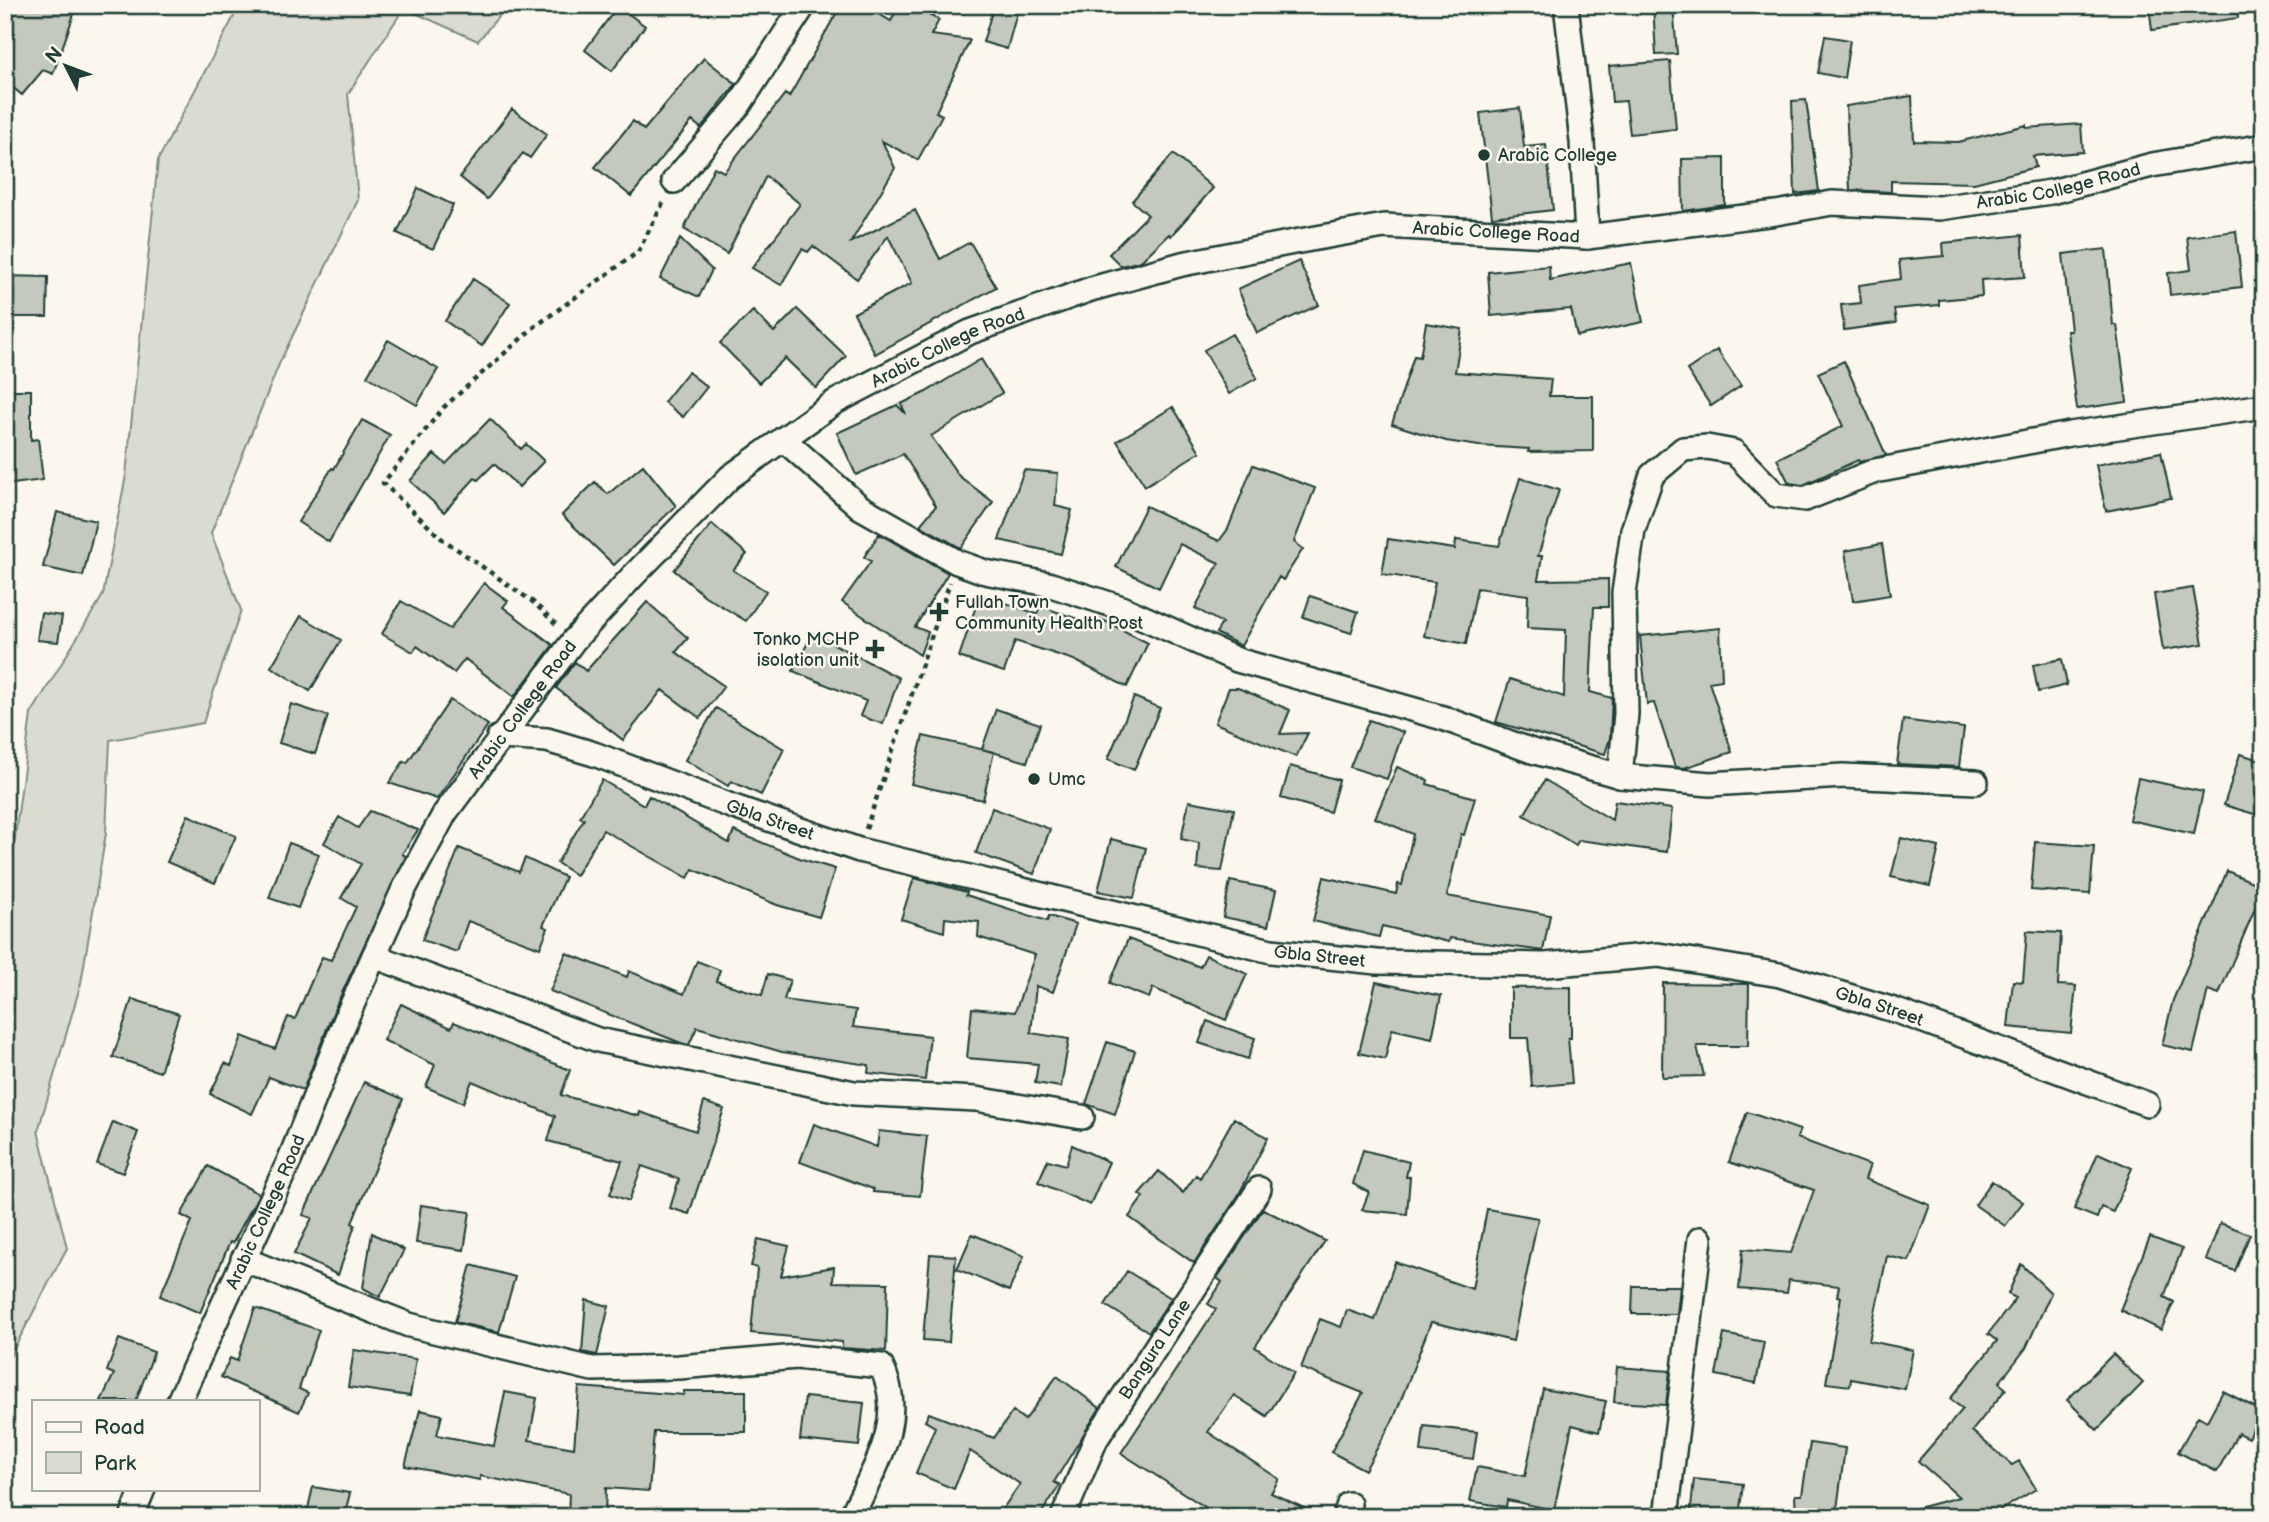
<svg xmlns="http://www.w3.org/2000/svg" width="2269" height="1522" font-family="'Balsamiq Sans',sans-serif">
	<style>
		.green { fill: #dbdcd1; stroke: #7d8c82; stroke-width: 2 }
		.building { fill: #c4c9be; stroke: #1f3d34; stroke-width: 2 }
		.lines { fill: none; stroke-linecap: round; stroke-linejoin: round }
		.minor-casing { stroke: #1f3d34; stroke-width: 28 }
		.path { stroke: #1f3d34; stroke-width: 4.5; stroke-dasharray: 5 5; stroke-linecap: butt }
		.minor { stroke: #fbf7ec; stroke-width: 23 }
		.poi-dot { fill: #1f3d34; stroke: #fbf7ec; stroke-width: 2.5 }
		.labels { text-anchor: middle; stroke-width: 5; stroke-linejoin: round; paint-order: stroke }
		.poi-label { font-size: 18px; fill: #1f3d34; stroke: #fbf7ec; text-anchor: start }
		.street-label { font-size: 18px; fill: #1f3d34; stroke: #fbf7ec }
	</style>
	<rect width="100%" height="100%" fill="#fbf7ec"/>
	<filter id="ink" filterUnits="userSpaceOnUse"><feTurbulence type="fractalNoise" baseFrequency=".0143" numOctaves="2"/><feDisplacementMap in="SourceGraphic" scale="14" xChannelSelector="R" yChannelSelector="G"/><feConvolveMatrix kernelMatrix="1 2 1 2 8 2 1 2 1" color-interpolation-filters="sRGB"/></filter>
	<g filter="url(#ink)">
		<!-- green -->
		<path class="green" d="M240 5H508L478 41 404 8 348 94 358 200 280 362 211 533 241 610 203 723 110 740 106 833 81 983 38 1131 67 1248 5 1366V913L31 714 103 595 126 475 158 160Z"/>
		<!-- building -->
		<path class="building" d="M5 5H48L74 14 53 74 43 70 22 95 5 81Z
			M841 5H863L891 21 899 5H908L939 20 931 35 970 40 936 112 942 115 918 160 882 141 895 168 851 242 915 210 940 259 970 242 996 287 875 354 854 313 912 283 888 236 857 279 813 246 808 252 802 249 781 285 752 268 800 204 766 176 727 254 684 229 714 167 724 172 785 94 789 97Z
			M994 5H1019L1007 49 983 42Z
			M1653 5H1673L1677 54 1656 55Z
			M2149 5H2237L2238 18 2152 30Z
			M618 6 645 26 612 71 585 50Z
			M1825 36 1850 40 1844 78 1818 73Z
			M704 58 736 84 701 128 692 121 631 196 595 167 633 121 644 130Z
			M1670 61 1676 129 1630 134 1626 101 1612 102 1609 66Z
			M1912 96 1914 141 1958 142 2026 125V128L2081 124 2083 152 2033 156 2036 167 1974 183 1891 181V192L1850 190 1846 106Z
			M1806 100 1819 191 1795 194 1792 101Z
			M1520 108 1524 147 1546 145 1553 210 1492 217 1480 113Z
			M512 109 547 134 530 158 523 153 487 199 460 177Z
			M1173 154 1213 188 1171 236 1169 234 1141 261 1121 266 1109 254 1148 215 1132 201Z
			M1725 158V205L1683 211 1682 159Z
			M418 188 453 205 433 249 397 233Z
			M2236 231 2242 287 2170 295 2168 273 2191 270 2187 237Z
			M2022 235 2025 277 1981 280 1982 296 1939 300V305L1894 309 1896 323 1844 330 1841 305 1861 303 1859 285 1901 279 1899 260 1944 256 1943 243Z
			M680 239 712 270 699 297 660 279Z
			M2106 249 2113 325H2117L2127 402 2077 409 2067 331H2071L2063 254Z
			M1299 261 1319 305 1257 333 1238 289Z
			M1631 263 1643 322 1577 336 1571 309 1491 316 1488 272 1549 266 1550 280Z
			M5 276 48 277 47 317H5Z
			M473 279 510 303 482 346 445 321Z
			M797 309 846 356 816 388 785 358 759 383 720 343 753 311 774 332Z
			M1426 323 1462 329 1455 372 1551 379 1549 396H1593V451L1528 452 1529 449 1479 446 1446 441 1392 424 1414 356 1420 357Z
			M1232 334 1257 378 1229 394 1204 350Z
			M388 340 438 369 417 405 367 376Z
			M1717 350 1741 386 1711 406 1687 370Z
			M981 359 1002 393 931 436 959 476 993 502 961 548 920 525 936 506 903 454 856 475 837 433 897 405 906 414 901 404 926 392Z
			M1844 361 1886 455 1859 462 1858 460 1803 485 1789 483 1777 459 1843 426 1818 373Z
			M688 372 707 387 683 417 664 402Z
			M5 390H31V440L38 439 43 480 5 485Z
			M1173 407 1200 452 1145 486 1117 441Z
			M490 419 521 449 526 444 544 461 519 487 494 464 478 480 475 478 444 512 410 481 434 454 446 464Z
			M362 420 390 435 329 542 298 522 332 468 334 469Z
			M2161 452 2171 498 2106 511 2096 465Z
			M643 465 676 506 614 565 562 515 595 482 608 494Z
			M1253 465 1315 488 1294 542 1303 549 1283 580 1279 577 1241 646 1216 633 1222 623 1195 608 1219 563 1180 544 1159 588 1116 567 1146 506 1219 541 1228 529Z
			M1024 470 1058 473 1055 506 1072 510 1061 554 999 540Z
			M1520 478 1559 490 1538 556H1542L1538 580 1608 579V607H1594L1590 692 1612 698 1610 738 1605 754 1496 722 1510 679 1564 697 1566 630 1527 628 1528 595 1477 588 1466 644 1424 636 1435 582 1382 574 1388 539 1455 549 1456 540 1499 546Z
			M57 512 96 521 83 576 43 567Z
			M712 524 747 554 733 570 766 591 746 621 705 596 674 570Z
			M879 534 948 573 915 627 928 632 920 655 842 602 871 561 864 557Z
			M1882 544 1890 595 1853 601 1845 551Z
			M484 583 508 601 503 607 553 645 514 697 465 659 454 673 417 646 413 652 382 634 401 601 450 629Z
			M2193 588 2203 644 2163 650 2154 594Z
			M980 594 1037 614 1040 606 1098 626 1101 619 1148 643 1127 687 1074 660 1015 641 1004 672 959 657Z
			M1310 596 1358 612 1351 633 1303 617Z
			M647 602 688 638 676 652 724 686 700 718 662 690 623 740 556 688 575 662 586 671Z
			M41 613 62 616 58 642 37 640Z
			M301 616 341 640 310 691 271 667Z
			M1720 628 1722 680 1709 682 1732 752 1684 768 1675 767 1654 703 1647 704 1640 636Z
			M813 633 899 678 883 724 860 716 866 701 793 671Z
			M2062 659 2067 685 2038 692 2033 665Z
			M1229 688H1238L1290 710 1280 734 1308 733 1296 757 1215 723Z
			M1134 697 1160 708 1134 770 1108 759Z
			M450 700 488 725 437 799 389 783 404 761 407 763Z
			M291 704 328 716 315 754 279 743Z
			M716 708 784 749 761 795 731 781 728 786 685 760Z
			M996 709 1040 724 1027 762 982 749Z
			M1369 720 1403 732 1387 779 1350 767Z
			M1903 720 1964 728 1959 767 1897 764Z
			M923 736 994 752 983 800 911 784Z
			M2240 754 2264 761V817L2224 805Z
			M1290 766 1339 780 1330 812 1281 798Z
			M1397 767 1428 780 1427 784 1475 798 1464 835 1461 834 1447 896 1550 915 1543 951 1450 938 1449 942 1382 926 1379 937 1313 921 1324 877 1396 894 1398 884 1402 885 1413 834 1375 818Z
			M2138 778 2203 792 2194 834 2129 820Z
			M602 780 644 805 649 796 729 843 734 831 802 859 835 869 819 917 777 905 693 869 688 878 603 830 576 875 557 863 584 819 580 817Z
			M1545 780 1612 820 1615 801 1672 809 1667 852 1579 840 1576 845 1524 815Z
			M1189 801 1234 809 1222 871 1197 869 1199 843 1181 839Z
			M992 808 1050 829 1034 874 976 853Z
			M370 811 418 830 402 854 406 856 335 1008 303 1090 269 1077 252 1114 210 1094 225 1063 231 1066 242 1036 275 1049 288 1017 295 1019 322 957 331 960 356 907 341 898 361 864 324 843 339 817 358 828Z
			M188 815 236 836 215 883 167 862Z
			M1901 838 1939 847 1930 886 1891 877Z
			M1111 839 1146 848 1134 898 1098 891Z
			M2035 842 2094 846 2090 894 2031 890Z
			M289 843 319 854 298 908 269 898Z
			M459 848 519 872 525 858 565 877 543 926 548 928 540 948 468 921 457 952 422 940Z
			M2227 871 2264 887 2219 994 2208 990 2193 1052 2162 1045 2173 1000Z
			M914 878 967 892 966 895 1047 921 1049 916 1076 924 1053 992 1036 986 1031 1033 1069 1039 1061 1087 1035 1083 1038 1064 967 1058 972 1008 1015 1012 1035 955 978 937 979 922 945 918 944 932 901 919Z
			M1230 881 1276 890 1268 926 1223 917Z
			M2027 931 2061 933 2058 985 2076 986 2071 1033 2008 1027 2013 981 2023 982Z
			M1128 939 1200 967 1206 955 1247 974 1226 1020 1153 988 1149 998 1110 983Z
			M566 953 627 977 629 971 684 994 697 961 720 970 716 981 762 995 768 974 790 980 784 1000 856 1010 853 1027 930 1036 925 1080 868 1073 869 1065 782 1052 697 1027 689 1045 681 1043 550 991Z
			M1376 982 1441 996 1432 1038 1392 1029 1385 1059 1359 1053Z
			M1663 983 1749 984 1748 1046H1697L1704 1076 1662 1077Z
			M1571 987V1038H1568L1572 1083 1532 1087 1528 1038H1511V988Z
			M132 999 179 1014 160 1072 113 1057Z
			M401 1004 451 1028 454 1022 570 1070 561 1095 639 1116 640 1112 696 1131 704 1102 724 1109 689 1214 670 1208 679 1179 642 1166 629 1201 610 1194 622 1161 548 1141 555 1116 472 1081 463 1103 426 1087 435 1065 383 1040Z
			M1207 1021 1255 1038 1248 1059 1199 1043Z
			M1107 1042 1135 1051 1115 1114 1086 1104Z
			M364 1082 403 1099 352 1223 355 1225 338 1275 294 1254 312 1218 303 1215Z
			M1747 1112 1800 1130 1797 1138 1870 1165 1865 1179 1930 1205 1909 1261 1887 1256 1869 1341 1913 1350 1905 1389 1851 1379 1850 1386 1826 1383 1841 1297 1837 1296 1839 1286 1789 1280 1787 1293 1739 1289 1743 1249 1791 1253 1814 1190 1729 1162Z
			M1234 1118 1268 1138 1238 1196 1194 1263 1129 1217 1143 1197 1139 1194 1159 1171 1183 1193 1196 1175 1200 1178Z
			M113 1122 138 1132 123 1173 97 1164Z
			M814 1124 877 1147 879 1131 927 1136 920 1196 873 1192V1189L800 1162Z
			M1072 1145 1109 1162 1090 1205 1038 1182 1048 1160 1066 1165Z
			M1363 1150 1409 1162 1406 1177H1410L1407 1214 1362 1210 1369 1192 1353 1184Z
			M2098 1153 2132 1168 2113 1212 2101 1207 2097 1218 2074 1209Z
			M208 1166 259 1194 233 1243 230 1242 200 1313 160 1296 192 1221 181 1215Z
			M1992 1181 2023 1202 2005 1226 1975 1205Z
			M421 1205 470 1212 464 1250 416 1243Z
			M1263 1209 1325 1241 1255 1347 1294 1373 1267 1416 1234 1395 1208 1432 1279 1479 1271 1493 1324 1517 1219 1516 1121 1453 1216 1309 1208 1304 1222 1282 1217 1278Z
			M1487 1209 1538 1218 1513 1341 1431 1322 1394 1418 1365 1470 1331 1452 1363 1393 1301 1368 1320 1319 1341 1327 1347 1310 1375 1320 1395 1262 1472 1289Z
			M2220 1223 2250 1234 2235 1271 2206 1260Z
			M372 1233 404 1250 380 1297 363 1288Z
			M972 1234 1024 1256 1009 1291 957 1269Z
			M2150 1237 2182 1249 2164 1297 2174 1302 2161 1330 2120 1310Z
			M758 1239 789 1246 781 1276 834 1267 833 1282 888 1283 886 1351 842 1348V1342L751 1333 757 1268 751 1266Z
			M930 1254 956 1256 949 1342 923 1340Z
			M2021 1264 2051 1293 2026 1348 1999 1383 2006 1389 1972 1431 2012 1465 2019 1461 2036 1489 1989 1517H1911L1910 1510 1959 1497 1918 1461 1963 1409 1950 1399 1997 1341 1988 1334 2016 1298 2008 1294Z
			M471 1265 515 1277 499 1332 455 1322Z
			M1127 1271 1171 1298 1149 1332 1105 1305Z
			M1633 1286H1680L1677 1314H1632Z
			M586 1300 609 1306 597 1355 582 1352Z
			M255 1308 319 1330 299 1389 308 1393 299 1412 221 1377 230 1358 237 1361Z
			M1724 1334 1764 1342 1756 1383 1716 1375Z
			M119 1339 154 1352 136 1401H101L114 1374 107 1371Z
			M354 1350 416 1359 410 1396 348 1387Z
			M2113 1354 2143 1383 2097 1430 2067 1400Z
			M1617 1367 1670 1371 1666 1405 1614 1402Z
			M1057 1376 1100 1408 1054 1482 1060 1485 1039 1517H997L1020 1484 970 1451 954 1489 916 1473 935 1427 925 1421 929 1413 994 1438 1013 1411 1025 1420Z
			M579 1387 684 1395V1391H746V1432H654L649 1491 606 1488 605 1517H568L569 1494 480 1476V1480L405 1466 420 1410 442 1415 437 1435 494 1446 505 1392 537 1398 529 1440 574 1448Z
			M1543 1389 1606 1401 1599 1432 1572 1425 1554 1510 1507 1500 1506 1507 1470 1501 1477 1467 1525 1476Z
			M2223 1391 2262 1411 2248 1438 2238 1433 2217 1472 2178 1452 2198 1416 2207 1421Z
			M805 1397 864 1403 859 1446 800 1440Z
			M1424 1426 1477 1432 1473 1459 1421 1452Z
			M1810 1443 1845 1448 1836 1517H1796L1795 1495H1802Z
			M1694 1479 1743 1484 1739 1517H1690Z
			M313 1487 350 1493 344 1517H306Z"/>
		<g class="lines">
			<!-- minor casing -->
			<g class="minor-casing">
				<g id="minor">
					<path d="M1566 5 1582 141 1587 237"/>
					<path d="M674 181 739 105 804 5"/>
					<path d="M783 439 860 507 957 562 985 572 1048 584 1122 608 1237 660 1443 718 1532 751 1620 776 1710 784 1843 776 1976 782"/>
					<path id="s1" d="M499 737 547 740 594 754 734 807 859 850 1271 951 1377 962 1545 965 1658 955 1780 975 1897 1011 2147 1104"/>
					<path d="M1620 776 1626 714 1624 593 1633 530 1652 475 1683 449 1707 447 1734 452 1776 495 1805 499 1875 471 2070 434 2264 406"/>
					<path d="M374 956 598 1040 854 1093 976 1099 1082 1117"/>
					<path d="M243 1259 409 1325 592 1369 679 1367 797 1357 881 1366C908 1419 874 1468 851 1517"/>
					<path id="s2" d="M179 1401 290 1159 348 1014 403 891 445 813 574 640 632 577 730 477 835 402 970 332 1091 289 1182 264 1294 242 1384 226 1587 237 1776 213 1832 203 1939 208 2051 192 2152 165 2264 146"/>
					<path d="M132 1517 143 1489"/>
					<path id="s3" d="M1063 1517 1096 1439 1259 1189"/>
					<path d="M1345 1517 1349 1504"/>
					<path d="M1666 1517 1700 1239"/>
				</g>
			</g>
			<!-- path -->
			<path class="path" d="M556 624 533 602 441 538 383 483 444 407 533 328 638 252 664 201
				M866 829 950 582"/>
			<!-- minor -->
			<use href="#minor" class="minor"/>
		</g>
	</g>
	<!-- markers -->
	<g class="poi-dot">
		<circle cx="1484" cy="155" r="7"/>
		<path d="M935.5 601.5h7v7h7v7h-7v7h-7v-7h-7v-7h7z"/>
		<path d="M871.5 638.5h7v7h7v7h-7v7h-7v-7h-7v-7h7z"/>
		<circle cx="1034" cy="779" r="7"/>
	</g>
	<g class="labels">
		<!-- poi labels -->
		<g class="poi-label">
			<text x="1498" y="161">Arabic College</text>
			<text x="955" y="608">Fullah Town<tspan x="955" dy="21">Community Health Post</tspan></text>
			<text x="859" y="645" text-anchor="end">Tonko MCHP<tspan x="859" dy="21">isolation unit</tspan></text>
			<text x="1048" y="785">Umc</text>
		</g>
		<!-- street labels -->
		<g class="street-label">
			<text dy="6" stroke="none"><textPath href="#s2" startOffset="2476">Arabic College Road</textPath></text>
			<text dy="6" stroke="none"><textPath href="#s2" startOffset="1909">Arabic College Road</textPath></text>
			<text dy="6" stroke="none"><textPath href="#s2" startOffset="1342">Arabic College Road</textPath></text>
			<text dy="6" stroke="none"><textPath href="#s2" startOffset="775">Arabic College Road</textPath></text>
			<text dy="6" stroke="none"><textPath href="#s1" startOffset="285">Gbla Street</textPath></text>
			<text dy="6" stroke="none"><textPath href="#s1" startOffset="852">Gbla Street</textPath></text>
			<text dy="6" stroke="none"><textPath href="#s1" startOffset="1419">Gbla Street</textPath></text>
			<text dy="6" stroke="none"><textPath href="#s2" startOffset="208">Arabic College Road</textPath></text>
			<text dy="6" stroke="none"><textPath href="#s3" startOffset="192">Bangura Lane</textPath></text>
		</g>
	</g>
	<!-- margin -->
	<rect width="2269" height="1522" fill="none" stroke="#fbf7ec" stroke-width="28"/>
	<rect x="14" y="14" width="2241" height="1494" fill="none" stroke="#1f3d34" stroke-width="2.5" filter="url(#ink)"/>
	<!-- legend -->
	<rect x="32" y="1400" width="228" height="91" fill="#fbf7ec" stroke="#a3ada2" stroke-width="2"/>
	<rect x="46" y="1422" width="35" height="10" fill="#fbf7ec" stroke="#a3ada2" stroke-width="2"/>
	<text x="94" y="1434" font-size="21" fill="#1f3d34">Road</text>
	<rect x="46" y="1452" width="35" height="21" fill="#dbdcd1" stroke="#a3ada2" stroke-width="2"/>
	<text x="94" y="1470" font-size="21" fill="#1f3d34">Park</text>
	<!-- north arrow -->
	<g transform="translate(66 66) rotate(312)" stroke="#fbf7ec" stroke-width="5" paint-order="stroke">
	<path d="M0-5L12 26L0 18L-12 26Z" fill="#1f3d34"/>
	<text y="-10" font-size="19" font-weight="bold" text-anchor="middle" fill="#1f3d34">N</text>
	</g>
</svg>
